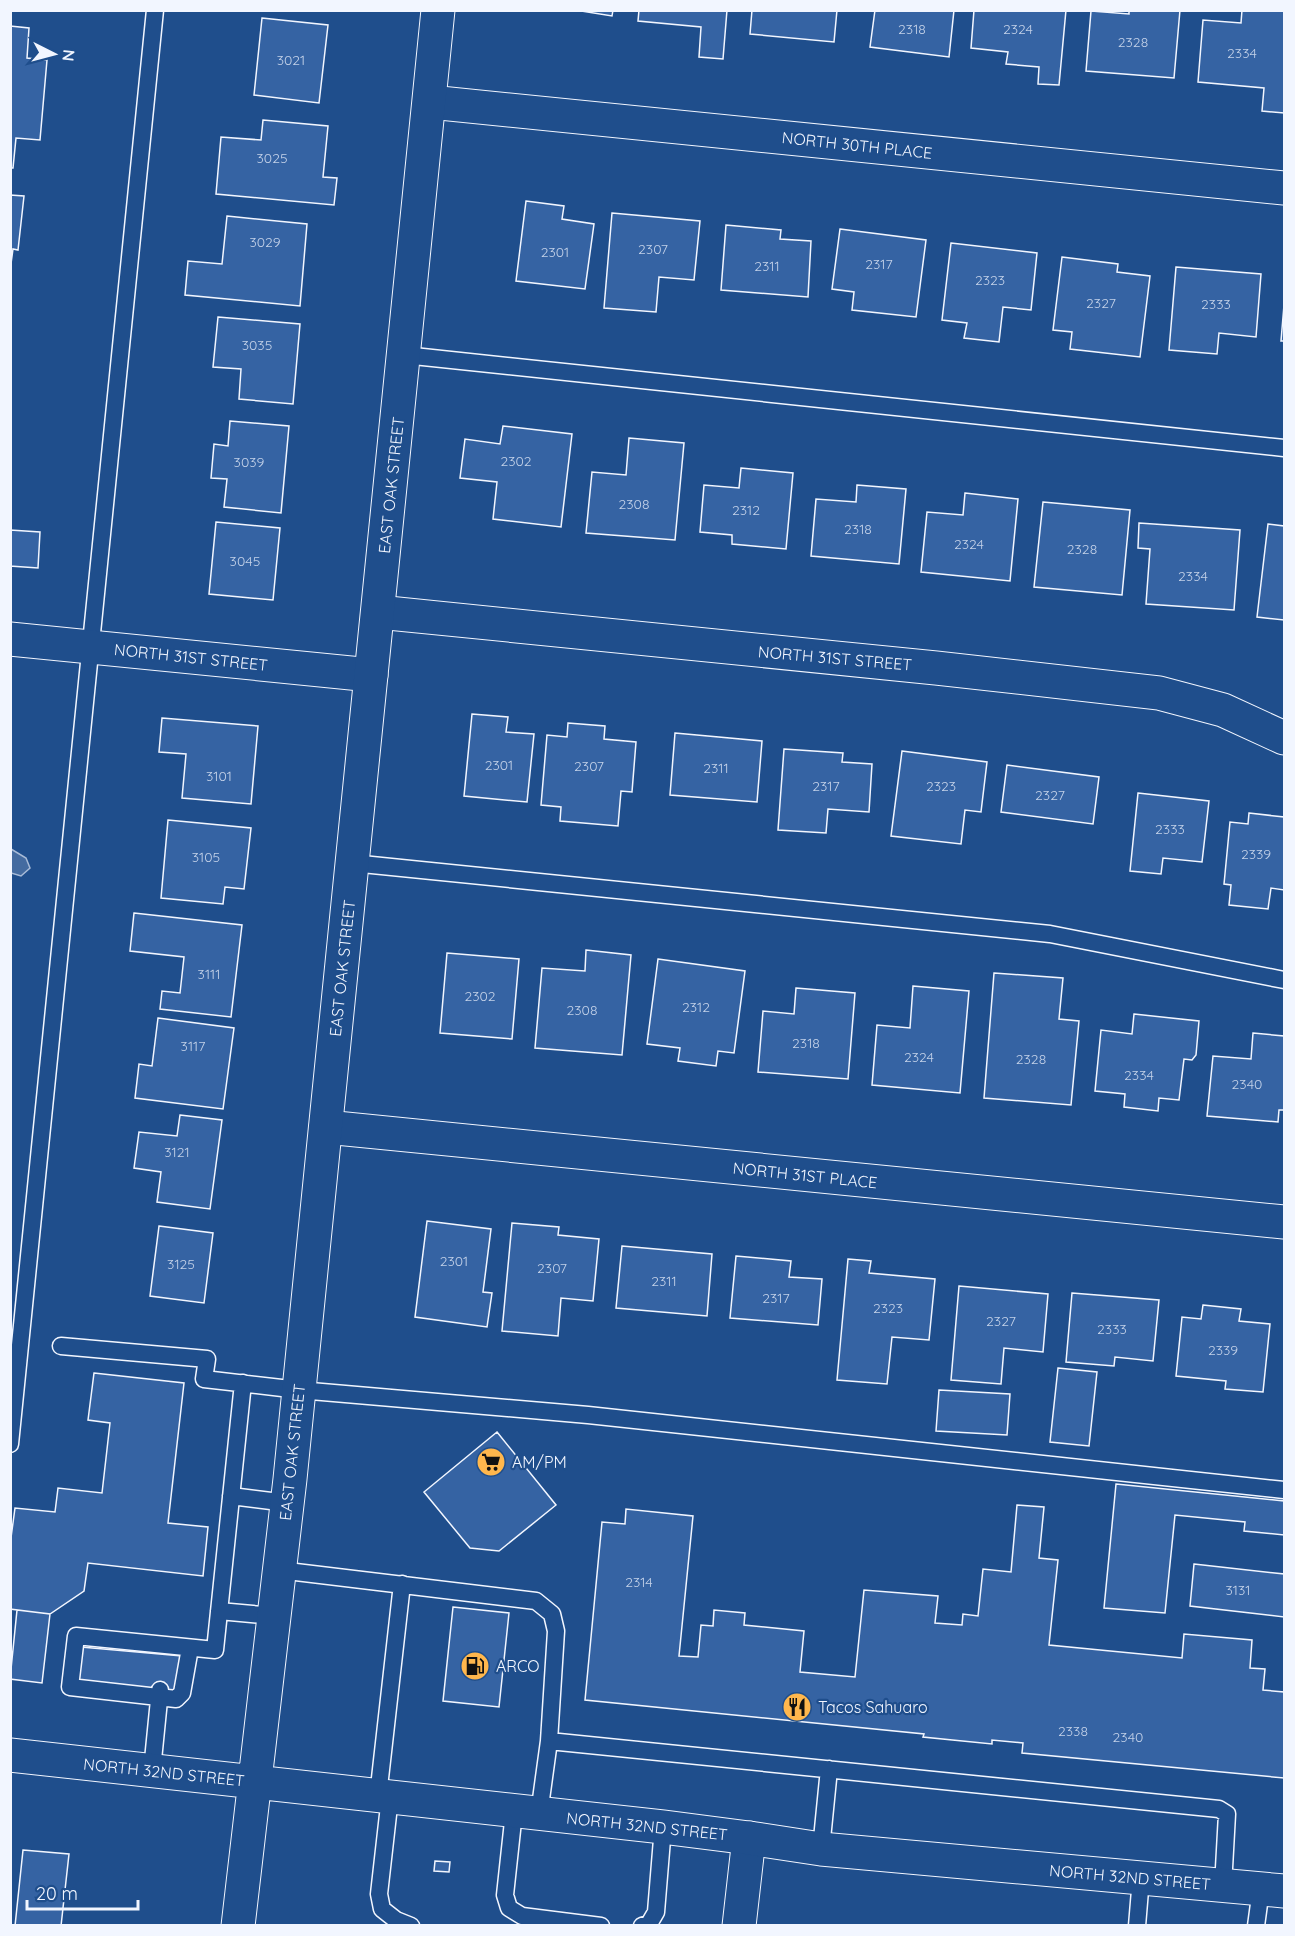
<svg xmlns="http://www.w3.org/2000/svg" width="1295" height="1936" font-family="Quicksand,sans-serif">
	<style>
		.water { fill: #446ba0; stroke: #a8bbd7; stroke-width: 1.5 }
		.building { fill: #3563a3; stroke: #f2f6ff; stroke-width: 1.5 }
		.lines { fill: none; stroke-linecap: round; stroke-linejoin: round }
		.lane-casing { stroke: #f2f6ff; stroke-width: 19 }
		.street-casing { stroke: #f2f6ff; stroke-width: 35 }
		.secondary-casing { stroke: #f2f6ff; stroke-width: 35 }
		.lane { stroke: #1f4e8c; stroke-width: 16 }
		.street { stroke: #1f4e8c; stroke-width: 33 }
		.secondary { stroke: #1f4e8c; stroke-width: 33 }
		.labels { text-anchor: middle; stroke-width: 4.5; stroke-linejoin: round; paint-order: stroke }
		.number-label { font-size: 14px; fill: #c3d1e8 }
		.street-label { font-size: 16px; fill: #f2f6ff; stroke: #1f4e8c }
		.poi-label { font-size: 16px; fill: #f2f6ff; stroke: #1f4e8c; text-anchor: start }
	</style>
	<rect width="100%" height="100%" fill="#1f4e8c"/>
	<!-- water -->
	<path class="water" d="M11 849 26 858 30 868 21 876 11 873Z"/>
	<!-- building -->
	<path class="building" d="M575 10H613L612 16Z
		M639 10H727L723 59 699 57 701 27 638 21Z
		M752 10H837L834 42 750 34Z
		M875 10H954L949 57 870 47Z
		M974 10H1066L1059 85 1038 84 1039 67 1006 64 1008 52 971 48Z
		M1129 10H1180L1174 78 1086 71 1091 11 1129 14Z
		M1242 10H1284V113L1262 111 1264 88 1198 82 1203 20 1241 23Z
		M262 18 328 25 319 103 254 95Z
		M10 26 29 28 27 58 47 60 40 140 16 138 13 168H10Z
		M263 120 328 126 323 177 337 178 334 205 216 194 221 137 261 140Z
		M10 195 24 196 18 250 13 249 10 271Z
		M526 201 564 206 562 219 594 224 585 289 516 281Z
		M612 213 700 221 694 280 659 277 656 312 604 308Z
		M227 216 307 224 300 306 185 295 188 261 222 264Z
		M726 225 781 230 780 239 811 241 808 297 721 290Z
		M840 229 926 240 916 317 852 310 854 292 832 289Z
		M951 243 1037 253 1031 310 1003 307 999 342 964 338 967 323 942 320Z
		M1062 257 1118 264 1117 272 1150 276 1140 357 1070 349 1072 332 1053 330Z
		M1176 267 1261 274 1256 337 1219 333 1217 354 1169 350Z
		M1284 305V341H1281Z
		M218 317 300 324 293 404 239 399 241 369 213 367Z
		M230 421 289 426 281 513 224 507 227 479 211 478 214 444 228 446Z
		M503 426 572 434 561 527 493 519 497 482 460 478 465 439 500 444Z
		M629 438 684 443 675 540 586 533 592 472 626 475Z
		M741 468 793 473 786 549 732 544V535L700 532 704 485 739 488Z
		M857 485 906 489 899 564 811 556 816 499 856 502Z
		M965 493 1018 499 1010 581 921 572 927 512 963 515Z
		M1043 502 1130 510 1122 595 1034 587Z
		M216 522 280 528 273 600 209 594Z
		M1139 523 1240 530 1234 610 1146 604 1150 549 1138 548Z
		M1268 524 1284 526V620L1257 617Z
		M10 530 40 532 38 568 10 566Z
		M472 714 508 717 506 732 534 734 527 802 464 796Z
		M162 718 258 726 251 804 182 798 186 754 159 752Z
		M568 723 605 726 604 739 636 742 632 792 621 791 618 826 560 821 561 807 541 805 547 735 567 737Z
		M675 733 762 741 757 802 670 795Z
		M784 749 843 753 842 762 872 764 869 812 828 809 826 833 778 830Z
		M902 751 987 762 981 812 965 810 961 844 891 836Z
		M1007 765 1099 777 1093 824 1001 812Z
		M1138 793 1209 801 1202 862 1163 858 1161 874 1130 871Z
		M1249 813 1284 817V890L1271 888 1268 909 1229 905 1231 885 1224 884 1230 822 1248 824Z
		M168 820 251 828 244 889 225 887 223 904 161 898Z
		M134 913 242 925 231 1017 160 1009 162 991 180 993 184 957 130 951Z
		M586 950 631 955 622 1055 535 1048 542 968 585 971Z
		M447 953 519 959 512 1039 440 1033Z
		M658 959 745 971 734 1053 718 1051 716 1066 678 1061 680 1048 647 1044Z
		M994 973 1063 978 1059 1019 1079 1021 1071 1105 984 1098Z
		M913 986 969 991 960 1093 872 1085 877 1025 910 1028Z
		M796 988 855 993 848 1079 758 1072 763 1011 794 1014Z
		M1134 1014 1199 1021 1196 1055 1192 1060 1184 1059 1179 1100 1159 1098 1158 1111 1124 1107 1125 1094 1095 1091 1101 1030 1132 1034Z
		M158 1018 234 1028 223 1109 135 1098 139 1064 152 1066Z
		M1253 1033 1284 1036V1110H1279L1278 1122 1207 1116 1213 1056 1251 1059Z
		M180 1115 222 1120 210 1209 157 1202 161 1172 134 1168 139 1132 177 1136Z
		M427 1221 491 1229 483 1292 492 1293 487 1327 415 1317Z
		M512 1223 559 1227 558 1235 599 1239 593 1301 561 1298 558 1336 502 1331Z
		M159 1226 213 1233 204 1303 150 1296Z
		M622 1246 712 1254 707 1316 616 1308Z
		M736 1256 791 1261 789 1277 822 1279 818 1325 730 1318Z
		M848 1259 871 1261 869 1273 935 1279 929 1340 892 1337 887 1384 837 1380Z
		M959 1286 1048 1294 1043 1352 1004 1348 1001 1384 951 1380Z
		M1072 1293 1159 1300 1153 1361 1115 1357 1114 1366 1066 1362Z
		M1203 1305 1241 1309 1239 1321 1270 1324 1263 1392 1225 1389 1226 1381 1176 1376 1182 1317 1201 1319Z
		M1058 1368 1097 1372 1089 1446 1050 1442Z
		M94 1373 184 1383 168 1523 208 1527 203 1576 88 1563 84 1591 50 1614 10 1609V1545L15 1508 55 1512 58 1488 102 1493 110 1423 88 1420Z
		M939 1390 1010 1394 1007 1435 936 1431Z
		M497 1432 556 1505 499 1551 470 1548 424 1492Z
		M1116 1484 1284 1501V1535L1244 1531 1245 1522 1175 1515 1165 1613 1104 1608Z
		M1017 1505 1044 1507 1039 1558 1058 1560 1049 1645 1182 1658 1184 1634 1252 1640 1250 1668 1265 1669 1263 1690 1284 1692V1778L1022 1753 1023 1743 992 1740V1744L923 1737 924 1734 585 1700 602 1522 625 1524 626 1509 693 1516 679 1656 698 1657 701 1625 713 1626 714 1610 745 1613 744 1625 804 1631 800 1672 855 1677 864 1590 938 1596 935 1623 962 1625 963 1614 978 1616 983 1569 1011 1572Z
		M1194 1564 1284 1574V1617L1190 1606Z
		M453 1607 509 1613 499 1707 443 1701Z
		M17 1610 50 1614 42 1683 10 1679Z
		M81 1647 182 1656 178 1692 78 1682Z
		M23 1850 69 1854 61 1926H15Z
		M435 1861 450 1862 449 1872 434 1871Z"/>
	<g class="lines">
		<!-- lane casing -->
		<g class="lane-casing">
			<path id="lane" d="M404 355 1284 448
				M352 863 1050 934 1284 980
				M61 1346 207 1359 204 1379 299 1390 588 1415 1284 1490
				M10 1444 155 10
				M231 1496 287 1503
				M279 1570 536 1601 552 1614 556 1631 549 1741 539 1814
				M219 1611 274 1616
				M190 1648 182 1693 176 1699 70 1687 76 1636 215 1650 243 1383
				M549 1741 1219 1809 1227 1814 1223 1886
				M152 1770 160 1690
				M378 1796 402 1584
				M390 1797 379 1894 382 1909 396 1920 411 1926
				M514 1812 505 1895 509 1908 522 1916 601 1926
				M821 1849 829 1769
				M642 1926 649 1924 656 1912 663 1827
				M1137 1926 1141 1878
				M1256 1926 1261 1889"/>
		</g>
		<!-- street casing -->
		<g class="street-casing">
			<path id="street" d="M430 102 1284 188
				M378 612 936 668 1159 693 1223 710 1284 738
				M10 639 371 675
				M326 1127 1284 1222
				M739 1926 749 1838"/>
		</g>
		<!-- secondary casing -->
		<g class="secondary-casing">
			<path id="secondary" d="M10 1755 663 1827 749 1838 821 1849 1284 1891
				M238 1926 290 1479 438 10"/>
		</g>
		<!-- lane -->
		<use href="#lane" class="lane"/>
		<!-- street -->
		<use href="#street" class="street"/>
		<!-- secondary -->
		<use href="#secondary" class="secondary"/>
	</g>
	<!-- icons -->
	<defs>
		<g id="supermarket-disc" transform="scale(1.5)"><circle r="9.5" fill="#ffb74d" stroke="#1f4e8c"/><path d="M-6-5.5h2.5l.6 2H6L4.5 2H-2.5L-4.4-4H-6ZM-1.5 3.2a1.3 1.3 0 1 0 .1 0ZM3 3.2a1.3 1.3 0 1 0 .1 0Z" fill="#111"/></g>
		<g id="fuel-disc" transform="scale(1.5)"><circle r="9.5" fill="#ffb74d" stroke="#1f4e8c"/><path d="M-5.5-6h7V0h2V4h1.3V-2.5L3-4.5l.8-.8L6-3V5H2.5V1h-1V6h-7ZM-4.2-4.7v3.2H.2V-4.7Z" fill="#111"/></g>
		<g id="restaurant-disc" transform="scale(1.5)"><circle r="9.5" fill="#ffb74d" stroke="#1f4e8c"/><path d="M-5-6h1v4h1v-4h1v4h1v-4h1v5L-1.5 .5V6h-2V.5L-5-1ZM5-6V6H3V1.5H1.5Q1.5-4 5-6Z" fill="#111"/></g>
	</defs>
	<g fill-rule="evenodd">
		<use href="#supermarket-disc" x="491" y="1462"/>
		<use href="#fuel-disc" x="475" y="1666"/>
		<use href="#restaurant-disc" x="797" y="1707"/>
	</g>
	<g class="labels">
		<!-- number labels -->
		<g class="number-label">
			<text x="912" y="34">2318</text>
			<text x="1018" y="34">2324</text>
			<text x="1133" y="47">2328</text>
			<text x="1242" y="58">2334</text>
			<text x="291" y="65">3021</text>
			<text x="272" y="163">3025</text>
			<text x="265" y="247">3029</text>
			<text x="653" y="254">2307</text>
			<text x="555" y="257">2301</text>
			<text x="879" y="269">2317</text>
			<text x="767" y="271">2311</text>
			<text x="990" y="285">2323</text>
			<text x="1101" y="308">2327</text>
			<text x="1216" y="309">2333</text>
			<text x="257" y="350">3035</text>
			<text x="516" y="466">2302</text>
			<text x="249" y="467">3039</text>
			<text x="634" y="509">2308</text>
			<text x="746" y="515">2312</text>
			<text x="858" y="534">2318</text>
			<text x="969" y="549">2324</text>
			<text x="1082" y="554">2328</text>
			<text x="245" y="566">3045</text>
			<text x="1193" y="581">2334</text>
			<text x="499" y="770">2301</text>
			<text x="589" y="771">2307</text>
			<text x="716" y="773">2311</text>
			<text x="219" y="781">3101</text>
			<text x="826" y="791">2317</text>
			<text x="941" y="791">2323</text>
			<text x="1050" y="800">2327</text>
			<text x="1170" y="834">2333</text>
			<text x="1256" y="859">2339</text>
			<text x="206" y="862">3105</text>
			<text x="209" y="979">3111</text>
			<text x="480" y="1001">2302</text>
			<text x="696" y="1012">2312</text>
			<text x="582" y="1015">2308</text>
			<text x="806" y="1048">2318</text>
			<text x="193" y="1051">3117</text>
			<text x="919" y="1062">2324</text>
			<text x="1031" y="1064">2328</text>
			<text x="1139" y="1080">2334</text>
			<text x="1247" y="1089">2340</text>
			<text x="177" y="1157">3121</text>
			<text x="454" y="1266">2301</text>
			<text x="181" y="1269">3125</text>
			<text x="552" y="1273">2307</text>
			<text x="664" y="1286">2311</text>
			<text x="776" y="1303">2317</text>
			<text x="888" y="1313">2323</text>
			<text x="1001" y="1326">2327</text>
			<text x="1112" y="1334">2333</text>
			<text x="1223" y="1355">2339</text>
			<text x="639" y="1587">2314</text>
			<text x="1238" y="1595">3131</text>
			<text x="1073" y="1736">2338</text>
			<text x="1128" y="1742">2340</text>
		</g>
		<!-- street labels -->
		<g class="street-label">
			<text transform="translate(857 145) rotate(6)" y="6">NORTH 30TH PLACE</text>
			<text transform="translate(391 485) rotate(-84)" y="6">EAST OAK STREET</text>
			<text transform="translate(191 657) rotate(6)" y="6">NORTH 31ST STREET</text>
			<text transform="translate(835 658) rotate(5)" y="6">NORTH 31ST STREET</text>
			<text transform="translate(342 968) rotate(-84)" y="6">EAST OAK STREET</text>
			<text transform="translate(805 1175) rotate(6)" y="6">NORTH 31ST PLACE</text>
			<text transform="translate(292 1452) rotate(-84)" y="6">EAST OAK STREET</text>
			<text transform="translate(164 1772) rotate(6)" y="6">NORTH 32ND STREET</text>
			<text transform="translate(647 1826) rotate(6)" y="6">NORTH 32ND STREET</text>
			<text transform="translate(1130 1877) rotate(5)" y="6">NORTH 32ND STREET</text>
		</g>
		<!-- poi labels -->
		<g class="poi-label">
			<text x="512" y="1468">AM/PM</text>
			<text x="496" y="1672">ARCO</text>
			<text x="818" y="1713">Tacos Sahuaro</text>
		</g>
	</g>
	<!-- border -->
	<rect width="1295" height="1936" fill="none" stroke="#f2f6ff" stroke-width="24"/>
	<!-- north arrow -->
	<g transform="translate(54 54) rotate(96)" stroke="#1f4e8c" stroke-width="4.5" paint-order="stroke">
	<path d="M0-4.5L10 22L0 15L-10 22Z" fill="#f2f6ff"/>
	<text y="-9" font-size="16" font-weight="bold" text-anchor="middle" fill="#f2f6ff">N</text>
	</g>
	<!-- scale -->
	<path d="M27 1900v9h111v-9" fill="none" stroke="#f2f6ff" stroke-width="3"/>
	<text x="36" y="1900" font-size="18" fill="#f2f6ff" stroke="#1f4e8c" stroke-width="4.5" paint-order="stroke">20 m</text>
</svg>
